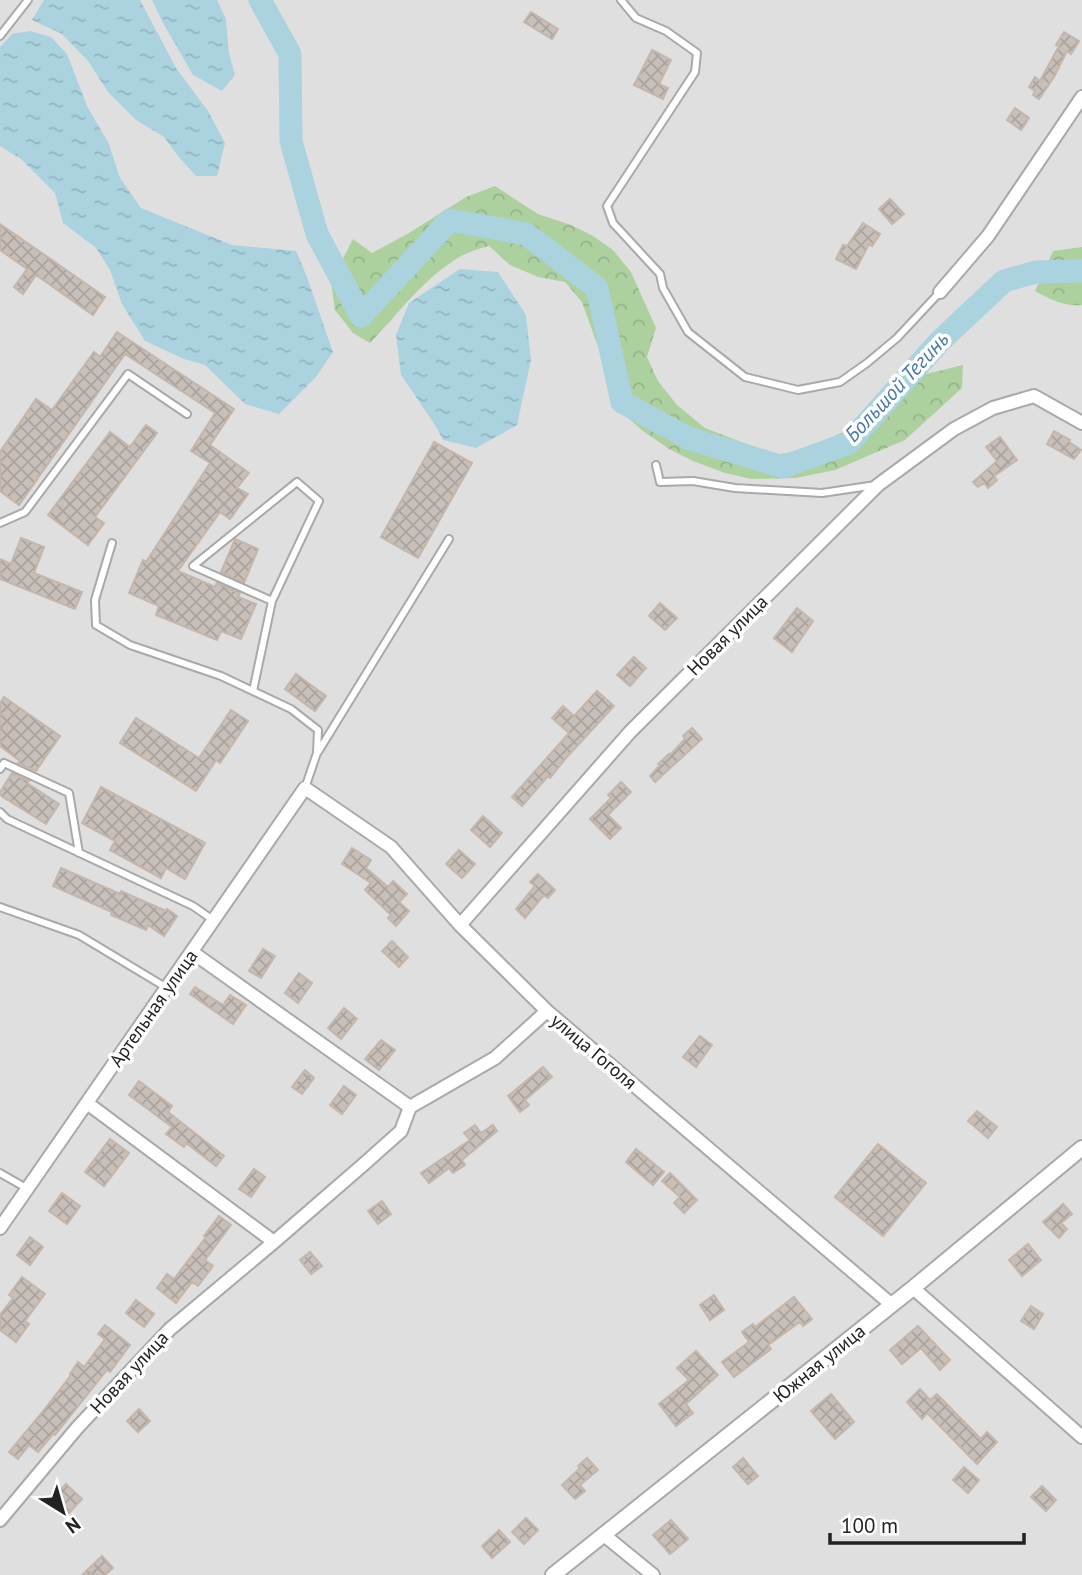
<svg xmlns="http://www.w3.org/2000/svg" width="1082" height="1575" font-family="'PT Sans',sans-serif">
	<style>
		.residential { fill: #e0dfdf }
		.forest { fill: url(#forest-crowns) }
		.water { fill: url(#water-ripples) }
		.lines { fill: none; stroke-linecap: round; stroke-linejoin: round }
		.river { stroke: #aad3df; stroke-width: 23 }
		.building { fill: url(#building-cross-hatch); stroke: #c4b6ab; stroke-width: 2 }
		.service-casing { stroke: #a9a9a9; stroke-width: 10 }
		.minor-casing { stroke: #a9a9a9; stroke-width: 16 }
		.tertiary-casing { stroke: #a9a9a9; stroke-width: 18 }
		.service { stroke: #fff; stroke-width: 6 }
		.minor { stroke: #fff; stroke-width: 12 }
		.tertiary { stroke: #fff; stroke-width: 14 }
		.labels { text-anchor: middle; stroke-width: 7; stroke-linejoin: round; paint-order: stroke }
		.street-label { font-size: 19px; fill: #222; stroke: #fff }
		.water-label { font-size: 21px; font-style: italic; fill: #4a7aab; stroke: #fff }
	</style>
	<defs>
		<pattern id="forest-crowns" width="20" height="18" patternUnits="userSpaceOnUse" patternTransform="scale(1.75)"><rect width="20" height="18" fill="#add19e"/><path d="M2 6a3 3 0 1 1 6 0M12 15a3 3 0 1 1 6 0" fill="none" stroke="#95b388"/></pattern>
		<pattern id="water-ripples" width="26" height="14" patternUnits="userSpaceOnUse" patternTransform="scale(1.75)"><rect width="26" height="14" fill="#aad3df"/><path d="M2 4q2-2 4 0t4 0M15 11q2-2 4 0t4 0" fill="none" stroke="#92b5bf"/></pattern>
		<pattern id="building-cross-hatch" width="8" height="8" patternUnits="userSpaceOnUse" patternTransform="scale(1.75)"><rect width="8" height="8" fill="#c7bfb8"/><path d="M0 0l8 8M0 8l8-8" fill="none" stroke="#aba49e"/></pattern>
	</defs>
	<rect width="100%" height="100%" fill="#f2efe9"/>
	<!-- residential -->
	<path class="residential" d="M0 0H1082V1575H0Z"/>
	<!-- forest -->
	<path class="forest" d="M495 186 538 214 571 225 593 236 613 250 631 272 656 328 647 357 658 381 677 405 705 428 775 455 805 450 841 433 906 370 926 374 963 365 962 388 905 440 835 470 796 478 752 479 725 473 693 461 669 449 643 431 621 412 609 392 605 366 582 302 565 282 538 277 510 265 489 246C481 248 471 251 463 255 425 276 400 312 370 343L353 333 335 310 331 282 353 239 372 253 409 233 466 197Z
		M1082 247V305C1064 307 1050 299 1035 291L1053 251Z"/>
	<!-- water -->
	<path class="water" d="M44 0H140L176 68 208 111 225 143 217 176H196L178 156 164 137 136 120 108 92 88 61 62 34 32 20Z
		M152 0H217L226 19 229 53 235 75 222 91 193 75 163 23Z
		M30 31 51 37 67 54 87 106 109 144 120 178 141 208 232 245 296 251 307 277 333 352 316 377 279 414 245 404 205 365 184 359 145 341 122 304 110 270 96 248 63 223 55 193 21 159 0 146V47L12 34Z
		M460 269 498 272 526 315 531 360 517 425 476 448 443 440 435 425 401 375 396 335 409 303Z"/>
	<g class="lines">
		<!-- river -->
		<path class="river" d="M260 0 290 54 291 141 317 234 361 316 450 220 526 234 597 288 622 402 688 438 783 467 849 443 939 342 1004 281 1036 272 1082 271"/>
	</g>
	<!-- building -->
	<path class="building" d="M531 12 558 29 552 39 524 22Z
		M1064 32 1079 41 1071 54 1067 51 1054 77 1039 99 1033 95 1035 91 1029 87 1035 77 1040 81 1059 46 1056 45Z
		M652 50 671 60 659 84 668 88 663 99 634 85Z
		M1015 108 1029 118 1021 130 1007 120Z
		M890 199 904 214 892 224 879 209Z
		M863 223 880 234 872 246 869 244 856 269 836 259 843 245 847 246Z
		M0 224 105 297 93 315 36 275 23 294 14 287 27 269 0 250Z
		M117 332 234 409 210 445 249 473 237 488 248 494 230 519 220 512 178 571 215 587 217 583 240 593 238 597 256 604 241 639 221 631 217 640 156 615 159 606 129 593 143 560 146 562 210 463 191 451 215 413 125 354 19 505 0 491V452L36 399 52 410 94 352 100 357Z
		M146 425 157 433 95 517 104 523 88 545 48 515 110 432 130 447Z
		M1054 431 1070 440 1069 442 1081 450 1074 459 1047 444Z
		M1000 437 1017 460 994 476 997 480 988 488 984 483 978 487 973 482 997 461 986 447Z
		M434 442 472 463 418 558 381 537Z
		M21 538 44 547 34 573 82 592 75 609 0 579V559L11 564Z
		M235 539 258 549 244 583 221 572Z
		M660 603 677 618 665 630 649 616Z
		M797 608 813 621 792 652 774 638Z
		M634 657 646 668 630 686 617 675Z
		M296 674 326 696 315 711 285 689Z
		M597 691 614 706 566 758 550 778 548 776 522 806 512 797 569 733 552 718 563 706 574 716Z
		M4 697 60 736 36 771 18 763 20 761 0 746V703Z
		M231 710 248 721 220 763 216 760 196 791 120 743 136 718 199 758Z
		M692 728 702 739 655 782 650 776 660 765 658 764 669 754 670 755 685 739 683 736Z
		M12 773 29 781 27 783 59 804 46 824 0 795V792Z
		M621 782 631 792 608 815 621 828 610 839 590 819 611 798 608 795Z
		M101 787 205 843 185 879 166 868 161 878 110 850 115 841 82 823Z
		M483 816 502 833 490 847 471 830Z
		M352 848 371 860 366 868 388 887 393 881 407 894 399 902 409 911 396 926 388 918 391 915 365 890 371 883 342 864Z
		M459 850 475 864 462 878 446 864Z
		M61 868 120 894 121 891 166 911 167 909 177 916 164 936 148 925 146 930 111 915 112 912 53 886Z
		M538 874 555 890 548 898 544 895 525 918 516 909 535 886 530 882Z
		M392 941 408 957 399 967 382 951Z
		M263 949 275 956 261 978 249 971Z
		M299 973 312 983 298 1003 285 993Z
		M195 987 223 1005 230 995 246 1005 233 1024 190 994Z
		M344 1008 357 1019 341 1039 328 1028Z
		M700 1036 712 1045 696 1067 683 1057Z
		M381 1040 395 1050 379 1070 365 1059Z
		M543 1067 552 1077 525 1100 529 1105 520 1112 508 1096Z
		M305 1070 314 1078 302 1094 292 1087Z
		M139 1081 172 1106 168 1112 224 1156 216 1166 186 1143 184 1147 166 1134 172 1127 129 1095Z
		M344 1086 356 1095 342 1114 330 1105Z
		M977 1111 997 1127 988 1138 968 1121Z
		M475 1125 481 1133 493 1125 497 1131 462 1160 465 1165 453 1173 449 1168 429 1183 421 1173 470 1140 464 1133Z
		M110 1139 129 1153 104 1186 85 1172Z
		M878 1144 926 1183 883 1236 835 1197Z
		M636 1149 664 1172 653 1185 626 1162Z
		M254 1169 265 1177 251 1197 239 1189Z
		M670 1173 697 1200 684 1213 674 1203 680 1197 662 1181Z
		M62 1193 80 1206 67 1224 49 1211Z
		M382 1201 391 1214 378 1224 368 1211Z
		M1063 1204 1072 1214 1061 1223 1067 1229 1059 1238 1043 1222Z
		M219 1216 231 1225 205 1260 213 1266 198 1286 192 1282 176 1303 157 1288 167 1274 174 1279 206 1237 204 1236Z
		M30 1237 43 1247 30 1265 17 1255Z
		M1028 1244 1041 1260 1022 1276 1009 1260Z
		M310 1252 322 1266 311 1274 300 1260Z
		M22 1277 45 1294 25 1321 29 1324 16 1342 0 1330V1315L13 1298 9 1295Z
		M714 1295 724 1310 710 1320 700 1305Z
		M794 1297 812 1319 803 1326 800 1322 768 1345 771 1349 734 1377 722 1362 749 1342 742 1332 753 1324 755 1327Z
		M136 1300 154 1314 144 1327 126 1313Z
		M1031 1306 1043 1314 1034 1329 1021 1321Z
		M105 1325 130 1345 110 1372 107 1370 55 1435 53 1434 38 1452 29 1445 18 1459 9 1452 40 1415 71 1375 70 1374 78 1362 84 1367 105 1339 98 1334Z
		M918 1326 950 1360 940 1370 921 1348 902 1364 890 1350Z
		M696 1351 718 1375 686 1404 693 1413 676 1426 659 1404 689 1380 677 1368Z
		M920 1389 930 1400 937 1394 981 1439 987 1432 997 1442 977 1464 927 1413 922 1419 907 1402Z
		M831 1394 854 1422 835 1439 811 1411Z
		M139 1409 150 1421 138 1432 127 1421Z
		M587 1458 598 1470 580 1485 585 1491 575 1499 562 1485 580 1468 578 1466Z
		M743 1458 758 1476 748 1484 733 1467Z
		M964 1467 979 1480 968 1493 953 1480Z
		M66 1484 82 1499 69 1513 53 1498Z
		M1042 1486 1056 1500 1046 1511 1031 1497Z
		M526 1518 538 1530 524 1544 512 1532Z
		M671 1520 688 1539 670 1554 653 1535Z
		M499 1530 510 1542 492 1558 482 1546Z
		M102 1556 113 1568 105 1575H82Z"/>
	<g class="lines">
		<!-- service casing -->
		<g class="service-casing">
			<path id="service" d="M621 0 636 18 666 31 697 53 695 72 607 206 613 223 660 274 663 288 688 332 745 377 798 390 840 382 867 363 897 338 940 292
				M0 36 28 0
				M656 465 660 482 693 481 735 488 822 493 876 485
				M0 523 25 512 128 374 187 414
				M112 543 95 600 96 625 130 645 221 676 291 709 318 730 317 753 305 788
				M253 691 272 601 319 501 297 482 193 566 272 601
				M318 752 449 539
				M0 769 4 763 69 793 79 853
				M0 812 7 819 193 906 213 920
				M0 907 79 935 167 988
				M0 1173 28 1189"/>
		</g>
		<!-- minor casing -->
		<g class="minor-casing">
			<path id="minor" d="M940 292 988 236 1082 97
				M460 925 630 732 878 485 954 429 993 408 1034 396 1082 423
				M192 952 410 1107
				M87 1103 274 1242
				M0 1228 305 788 391 847 460 925 547 1011 892 1305
				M913 1288 1082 1437
				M0 1520 77 1428 170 1329 274 1242 364 1164 401 1131 410 1107 495 1058 547 1011
				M604 1535 653 1575"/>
		</g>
		<!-- tertiary casing -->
		<g class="tertiary-casing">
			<path id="tertiary" d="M553 1575 913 1288 1082 1148"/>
		</g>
		<!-- service -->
		<use href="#service" class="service"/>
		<!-- minor -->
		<use href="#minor" class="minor"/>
		<!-- tertiary -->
		<use href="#tertiary" class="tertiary"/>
	</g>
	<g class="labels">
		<!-- street labels -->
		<g class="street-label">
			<text transform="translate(727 635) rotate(-45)" y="7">Новая улица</text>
			<text transform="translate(153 1008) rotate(-55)" y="7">Артельная улица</text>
			<text transform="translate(594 1051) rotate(40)" y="7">улица Гоголя</text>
			<text transform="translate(819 1363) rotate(-39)" y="7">Южная улица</text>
			<text transform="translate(129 1372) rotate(-47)" y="7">Новая улица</text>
		</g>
		<!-- water labels -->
		<g class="water-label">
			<text transform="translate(897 387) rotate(-47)" y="7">Большой Тегинь</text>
		</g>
	</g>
	<!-- north arrow -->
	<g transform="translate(63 1512) rotate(143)" stroke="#ffffff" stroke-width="5" paint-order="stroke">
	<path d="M0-5L12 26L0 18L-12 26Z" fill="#222222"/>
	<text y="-10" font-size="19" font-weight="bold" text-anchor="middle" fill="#222222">N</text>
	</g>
	<!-- scale -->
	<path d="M830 1533v10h194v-10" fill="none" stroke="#222222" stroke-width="3.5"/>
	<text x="841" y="1533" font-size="21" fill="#222222" stroke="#ffffff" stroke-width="5" paint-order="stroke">100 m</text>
</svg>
